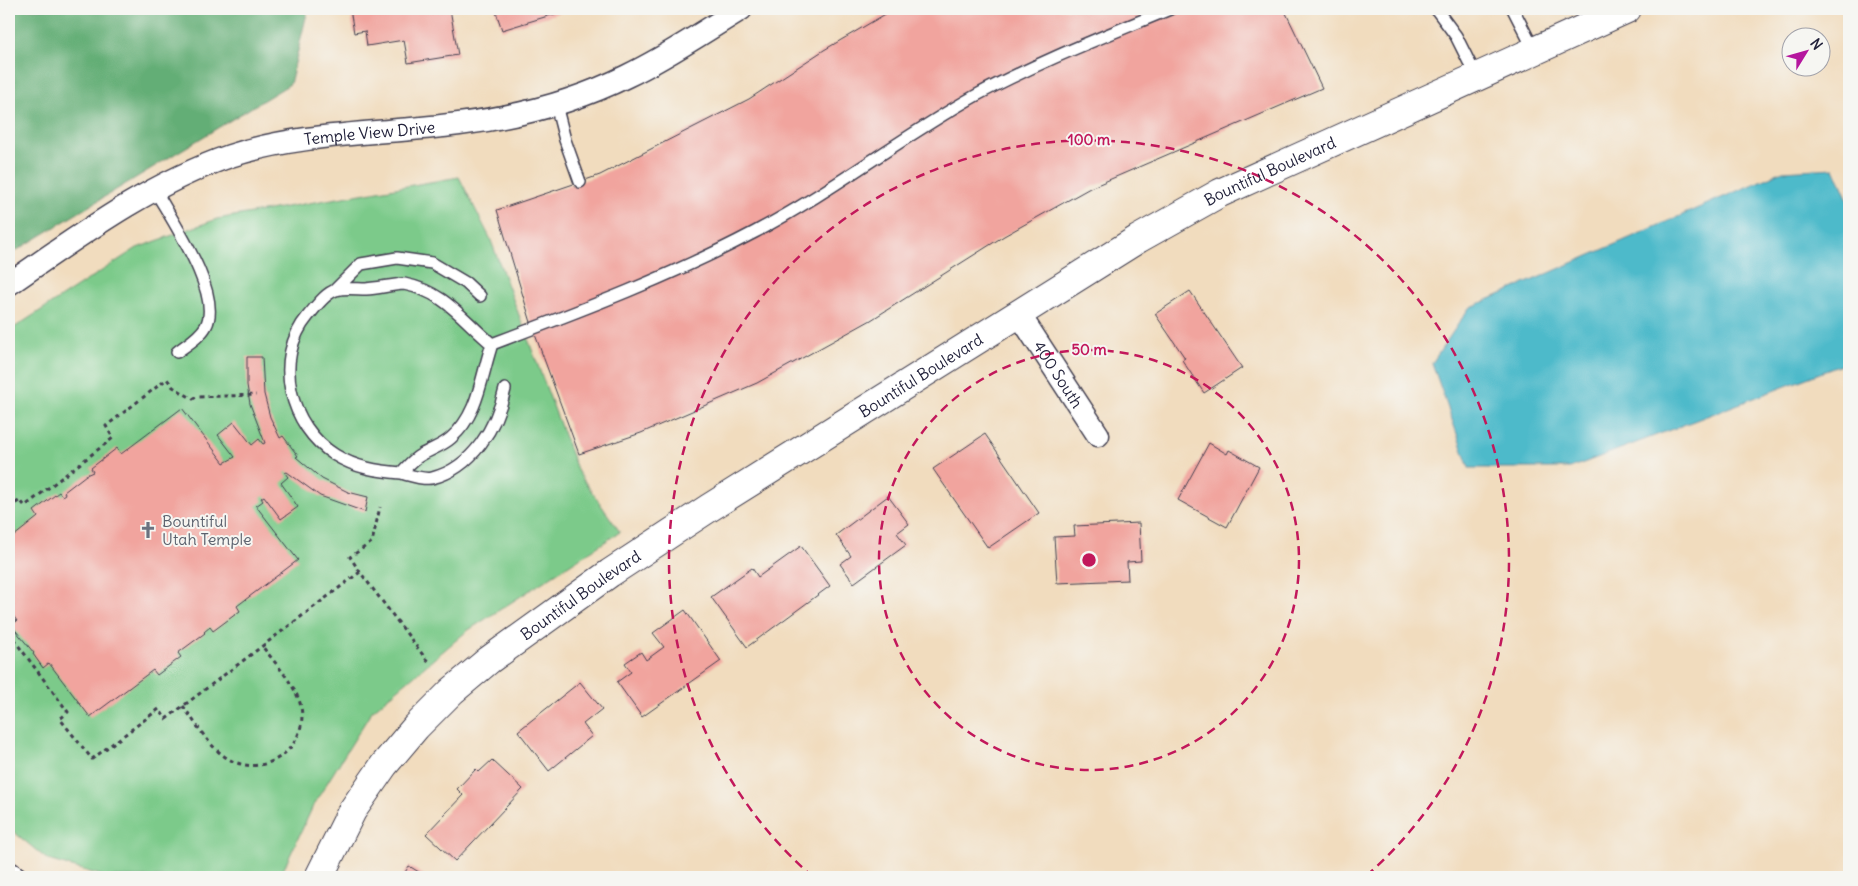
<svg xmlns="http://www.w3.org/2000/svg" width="1858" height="886" font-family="Delius,sans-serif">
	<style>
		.green { fill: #7bca8a; stroke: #4e7662 }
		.forest { fill: #64ae76; stroke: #436858 }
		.water { fill: #4ebaca; stroke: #386e82 }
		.building { fill: #f1a49e }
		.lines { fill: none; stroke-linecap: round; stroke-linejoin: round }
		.service-casing { stroke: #413e4f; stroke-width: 14 }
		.minor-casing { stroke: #413e4f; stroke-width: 25 }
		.secondary-casing { stroke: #413e4f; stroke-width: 30 }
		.path { stroke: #413e4f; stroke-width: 3; stroke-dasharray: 4 4; stroke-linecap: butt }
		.service { stroke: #fff; stroke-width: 11 }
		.minor { stroke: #fff; stroke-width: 22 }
		.secondary { stroke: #fff; stroke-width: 28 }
		.ring { fill: none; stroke: #c2185b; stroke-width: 2.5; stroke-dasharray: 9 6 }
		.labels { text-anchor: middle; stroke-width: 4; stroke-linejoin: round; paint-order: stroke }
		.street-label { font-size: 16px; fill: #22223b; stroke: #f6f6f2 }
		.worship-label { font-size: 16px; fill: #5b616d; stroke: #f6f6f2; text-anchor: start }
		.centre { fill: #c2185b; stroke: #f6f6f2; stroke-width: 2.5 }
		.ring-label { font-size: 15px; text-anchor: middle; font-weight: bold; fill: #c2185b; stroke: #f6f6f2; stroke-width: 4; stroke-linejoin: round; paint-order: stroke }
	</style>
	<rect width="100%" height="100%" fill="#f6f6f2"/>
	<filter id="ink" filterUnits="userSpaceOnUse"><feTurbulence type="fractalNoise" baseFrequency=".02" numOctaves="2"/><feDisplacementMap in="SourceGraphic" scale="10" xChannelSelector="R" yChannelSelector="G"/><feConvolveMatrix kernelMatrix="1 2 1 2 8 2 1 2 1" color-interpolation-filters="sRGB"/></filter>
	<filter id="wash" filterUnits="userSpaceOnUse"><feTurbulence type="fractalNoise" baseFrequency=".0096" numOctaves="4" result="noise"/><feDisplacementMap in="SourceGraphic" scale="20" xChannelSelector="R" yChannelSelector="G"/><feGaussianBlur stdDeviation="1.12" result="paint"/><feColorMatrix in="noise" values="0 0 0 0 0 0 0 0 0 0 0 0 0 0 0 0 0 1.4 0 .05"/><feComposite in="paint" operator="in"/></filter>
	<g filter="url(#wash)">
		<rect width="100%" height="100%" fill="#f1dcbe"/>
		<!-- green -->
		<path class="green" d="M459 177 490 238 578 472 620 532 467 631 372 711 314 804 280 877H107L48 860 9 828V331L137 248 217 219Z"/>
		<!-- forest -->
		<path class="forest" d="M9 9H308L290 84 9 255Z"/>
		<!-- water -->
		<path class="water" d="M1834 168 1849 202V362L1570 468H1469L1432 363 1469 308 1783 171Z"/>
		<g id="blocks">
			<!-- building -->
			<path class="building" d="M350 9H450L458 55 408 63 404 40 367 46 365 31 354 33Z
				M495 9H571L502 30Z
				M894 9H1284L1322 88 1090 188 1004 236 871 320 757 383 641 433 579 454 533 329 497 210 600 175 749 99 824 50Z
				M1190 291 1242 368 1204 393 1182 360 1185 358 1155 314Z
				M247 357H262L264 394 270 417 280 438 283 436 298 456 296 457 322 479 348 492 368 497 365 512 320 496 287 472 285 473 288 477 281 483 298 507 281 519 264 496 261 498 263 501 256 506 298 560 237 606 240 611 213 631 210 627 204 632 205 633 178 653 181 657 157 675 153 670 90 717 49 663 43 668 33 654 34 653 11 625 17 621 9 610V540L38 517 34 511 59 492 62 496 65 494 64 492 86 475 93 472 91 468 117 448 121 454 182 408 224 463 235 457 218 435 234 422 252 445 259 439 263 444 265 443 250 404 247 385Z
				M985 434 1039 513 988 548 933 469Z
				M1209 443 1227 454 1229 450 1259 467 1227 527 1178 500Z
				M888 496 909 524 897 533 906 545 854 583 840 564 851 556 836 535Z
				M1139 523 1141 561 1127 562 1128 580 1057 583 1054 537 1075 536 1074 526Z
				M801 546 830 586 747 647 711 597 752 568 758 577Z
				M685 610 721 661 642 717 617 682 631 672 625 663 641 652 646 660 664 647 653 633Z
				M580 682 602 709 583 724 592 736 549 771 518 731Z
				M492 760 523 789 455 861 426 834 463 795 457 789 476 769 479 772Z
				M409 866 427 877H402Z"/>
		</g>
	</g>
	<g filter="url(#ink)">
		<use href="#blocks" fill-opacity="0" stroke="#413e4f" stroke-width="1"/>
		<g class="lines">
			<!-- service casing -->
			<g class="service-casing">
				<path id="service" d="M1436 9 1456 36 1476 76
					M1513 9 1534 50
					M556 105 565 140 580 182
					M155 190C171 219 223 294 206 326 200 337 186 345 177 352
					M404 284C445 292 461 318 492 344 481 376 479 414 451 438 442 446 431 449 421 455 413 459 407 467 401 473 378 471 356 468 335 455 290 427 272 359 308 316 315 308 325 293 336 290 344 287 357 289 366 289 379 288 391 285 404 284Z
					M335 290 361 264 397 258 432 263 466 283 480 296
					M492 344C582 310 670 277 755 232 831 192 900 138 975 96 1038 62 1105 36 1170 9
					M401 473C409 475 423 480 432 478 473 468 497 426 505 389"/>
			</g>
			<!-- minor casing -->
			<g class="minor-casing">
				<g id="minor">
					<path id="s1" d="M9 284C79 236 149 184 230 156 303 132 383 134 459 124 517 117 575 102 627 76 667 57 703 32 741 9"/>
					<path id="s2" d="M1019 314 1098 435"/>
					<path d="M9 873 15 877"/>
				</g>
			</g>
			<!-- secondary casing -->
			<g class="secondary-casing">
				<g id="secondary">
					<path id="s3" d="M319 877 352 811 384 765 416 727 452 691 489 660 610 573 709 508 1138 239 1220 193 1627 9"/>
				</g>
			</g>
			<!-- path -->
			<path class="path" d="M9 508 20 500 25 506 113 438 106 426 167 379 173 387 193 399 196 397 256 395
				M360 572 350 557 372 542 380 507
				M9 633 68 712 60 719 92 759 159 709 166 719 360 572 429 663
				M183 706C196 723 209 747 227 758 265 782 312 745 300 703 294 683 275 663 262 646"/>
			<!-- service -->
			<use href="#service" class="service"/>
			<!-- minor -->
			<use href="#minor" class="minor"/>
			<!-- secondary -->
			<use href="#secondary" class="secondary"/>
		</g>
	</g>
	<!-- distance rings -->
	<g class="ring">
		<circle cx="1089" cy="560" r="210"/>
		<path d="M813 877A420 420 0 1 1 1365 877"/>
	</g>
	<!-- icons -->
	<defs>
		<g id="church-bare" transform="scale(1.35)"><path d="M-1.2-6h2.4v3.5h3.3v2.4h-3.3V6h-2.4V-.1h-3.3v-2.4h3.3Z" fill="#6b7280" stroke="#f6f6f2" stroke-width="2.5" paint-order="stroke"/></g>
	</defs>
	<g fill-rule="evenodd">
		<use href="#church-bare" x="148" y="530"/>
	</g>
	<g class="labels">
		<!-- street labels -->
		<g class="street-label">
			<text dy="6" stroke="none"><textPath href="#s1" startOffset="398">Temple View Drive</textPath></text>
			<text dy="6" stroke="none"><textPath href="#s3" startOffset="1201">Bountiful Boulevard</textPath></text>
			<text dy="6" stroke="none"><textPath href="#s3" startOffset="796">Bountiful Boulevard</textPath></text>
			<text dy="6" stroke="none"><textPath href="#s2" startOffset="72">400 South</textPath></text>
			<text dy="6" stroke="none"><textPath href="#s3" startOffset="391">Bountiful Boulevard</textPath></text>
		</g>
		<!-- worship labels -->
		<g class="worship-label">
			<text x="162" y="527">Bountiful<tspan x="162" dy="18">Utah Temple</tspan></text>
		</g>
	</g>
	<circle cx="1089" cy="560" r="8" class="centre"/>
	<g class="ring-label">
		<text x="1089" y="145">100 m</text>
		<text x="1089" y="355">50 m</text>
	</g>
	<!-- margin -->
	<rect width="1858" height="886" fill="none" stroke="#f6f6f2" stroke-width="30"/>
	<!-- north arrow -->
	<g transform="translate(1806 52) rotate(53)"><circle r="24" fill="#f6f6f2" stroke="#a1a1a9"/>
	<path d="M0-4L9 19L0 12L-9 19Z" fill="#b5179e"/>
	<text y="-8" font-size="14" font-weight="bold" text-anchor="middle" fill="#22223b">N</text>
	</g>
</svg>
